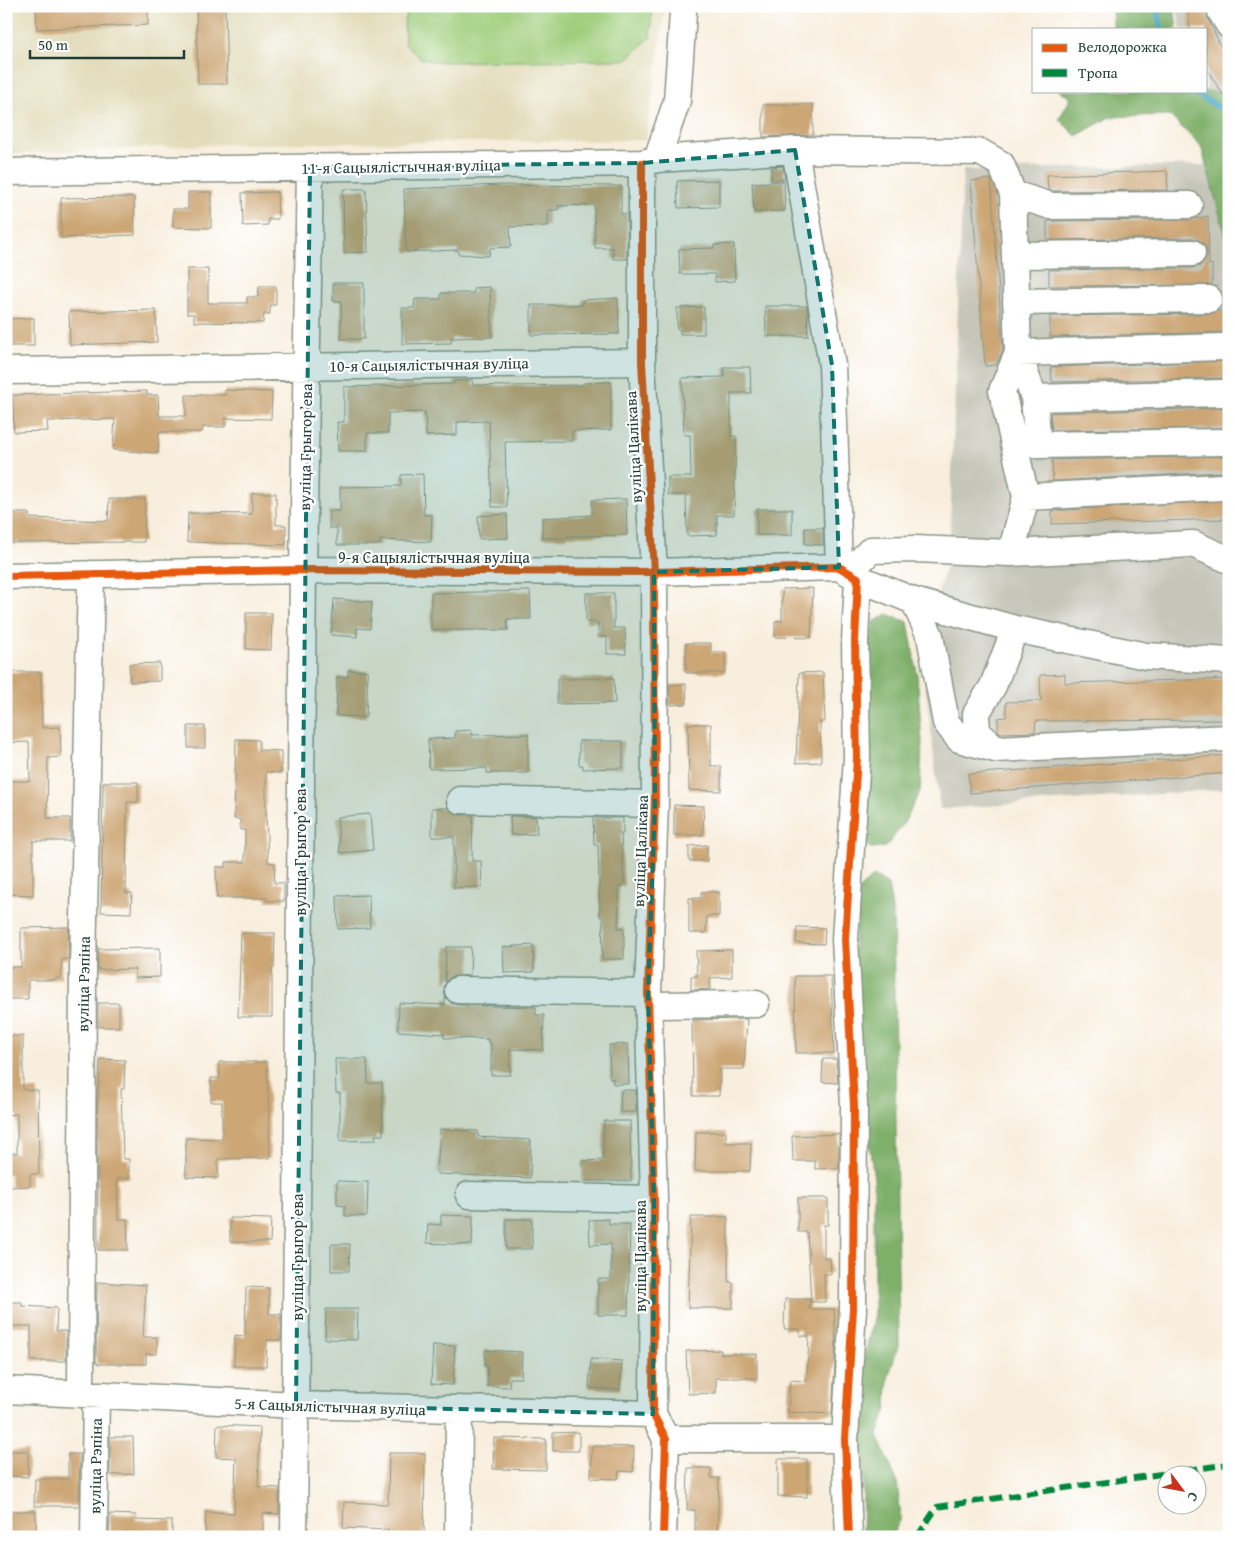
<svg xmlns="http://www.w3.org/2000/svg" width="1235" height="1543" font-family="'Gentium Book Plus',serif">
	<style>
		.built { fill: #e2dcba }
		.industrial { fill: #c5c5b8 }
		.green { fill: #9fcd7a; stroke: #5f8557 }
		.forest { fill: #7fb06a; stroke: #4f764f }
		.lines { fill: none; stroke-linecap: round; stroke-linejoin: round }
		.stream { stroke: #4aa6c8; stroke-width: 6 }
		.building { fill: #cca674 }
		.minor-casing { stroke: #8c9688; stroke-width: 29 }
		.minor { stroke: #fff; stroke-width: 26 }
		.quiet { stroke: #00873e; stroke-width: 6; stroke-dasharray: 12 6; stroke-linecap: butt }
		.cycleway-casing { stroke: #fff; stroke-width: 11 }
		.cycleway { stroke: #e8590c; stroke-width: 8 }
		.marked { fill: #0f766e; fill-opacity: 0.2; stroke: #0f766e; stroke-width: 4; stroke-dasharray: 10 6; stroke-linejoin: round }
		.labels { text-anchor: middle; stroke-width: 4.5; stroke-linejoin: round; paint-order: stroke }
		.street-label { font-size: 16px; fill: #1f3d34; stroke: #fff }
	</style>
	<rect width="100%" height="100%" fill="#fff"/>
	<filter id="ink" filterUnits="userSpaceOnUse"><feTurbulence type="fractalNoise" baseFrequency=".02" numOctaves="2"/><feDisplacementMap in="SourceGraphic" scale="10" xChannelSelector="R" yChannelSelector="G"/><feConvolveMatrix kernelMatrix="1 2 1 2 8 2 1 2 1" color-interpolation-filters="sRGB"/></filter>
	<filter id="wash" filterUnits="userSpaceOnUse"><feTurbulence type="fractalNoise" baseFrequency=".0096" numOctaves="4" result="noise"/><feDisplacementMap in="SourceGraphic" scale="20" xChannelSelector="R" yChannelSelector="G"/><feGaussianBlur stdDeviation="1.12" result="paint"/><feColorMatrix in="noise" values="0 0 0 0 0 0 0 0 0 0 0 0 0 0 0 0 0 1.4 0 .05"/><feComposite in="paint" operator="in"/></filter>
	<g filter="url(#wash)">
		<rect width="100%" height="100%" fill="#f8eedd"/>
		<!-- built -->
		<path class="built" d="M6 6H665L646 140 231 144 6 154Z"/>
		<!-- industrial -->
		<path class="industrial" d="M1176 6H1229V789L940 809 921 647 949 556 963 170 1210 165 1195 91H1206V29H1181Z"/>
		<!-- green -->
		<path class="green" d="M410 6H650L652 15 650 38 626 60 435 62 420 58 405 44 404 20Z"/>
		<!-- forest -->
		<path class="forest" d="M1112 6H1174L1177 29H1113Z
			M1059 91H1206L1229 94V247L1201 146 1169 115 1110 117 1076 136 1059 119 1071 98Z
			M887 614 908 622 917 673 922 743 920 791 904 823 886 847 870 848 861 836 867 645 874 622Z
			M874 876 888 885 893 915 899 1343 888 1378 887 1408 878 1435 897 1482 901 1519 891 1537H862L864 1452 856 1423 860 1378 874 1314V1178L867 1129 852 966 860 888Z"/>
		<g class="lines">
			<!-- stream -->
			<path class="stream" d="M1157 6 1161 29
				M1192 91 1220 108 1229 107"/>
		</g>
		<g id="blocks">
			<!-- building -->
			<path class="building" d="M36 6H148V25L37 29Z
				M196 6H225L227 84H198Z
				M1187 6H1206L1208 19 1229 64V104L1206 68V29H1190Z
				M813 104V135L763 137V105Z
				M783 166 785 179 771 180V167Z
				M1167 171 1168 190 1053 191 1048 189 1047 175Z
				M991 179 1003 350 996 365 985 366 971 181Z
				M719 180V207L678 208 677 181Z
				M784 181 785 211 754 212 752 183Z
				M501 185 621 186V214H627V259H613V248H595L594 205 558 206V210H548V226L510 227 511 247 490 248 489 256 458 254V250L406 252 404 189Z
				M343 189H366L368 252 344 253Z
				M188 192H211V228L173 227V209H188Z
				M277 192 278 219H268V225L243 226 242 193Z
				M134 197 135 235 61 238V198Z
				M1208 216 1209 265 1212 264V285L1049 286V270L1192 268 1200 266 1205 260 1207 253 1205 245 1199 240 1192 238 1047 240V222L1049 221 1189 220Z
				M734 244 735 281 715 282V274H680L679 249 714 248V245Z
				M187 269H208V303H247V297H258L259 286H276V305H270V314H264L263 323 194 322V314H187Z
				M333 283H364V339H341V301H333Z
				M490 287 492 337 451 338V343L402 344V308H414L415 299H441V293H474V288Z
				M618 298 619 334 531 335V305H583L582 300Z
				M765 306H807L808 336H766Z
				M704 307V334H680V329H677V308Z
				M156 310 157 342 70 345 69 312Z
				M1218 311H1224L1225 332 1050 337V316L1209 314Z
				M34 318V346H6V319Z
				M1229 361V380L1221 378 1052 382 1051 367Z
				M724 367H750L751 393H731V436H736L734 515H717V535L687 536 686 495H668V477H691L690 435H684L682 378 724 377Z
				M472 380 473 385 506 386 583 385V383L611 382V430L572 431V441L505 442 507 507H492L489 421 457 422V435L426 436 425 412 388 413V433H367V451H338L337 422H344V387L454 384V381Z
				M225 390 272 392 271 419 225 418V427H203L202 432H159L158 453 113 450 115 419 47 421 48 431 14 432 12 395 147 391V395H158L159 416H186V395H225Z
				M1229 406V428L1052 430 1050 413 1221 408Z
				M1229 456V474L1221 472 1053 481 1052 460Z
				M423 474 424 515H432L431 542 380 540V545H337V528H329V511H340V487L401 486V475Z
				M252 493H276V525H286V545L187 542 188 513 252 514Z
				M109 499H145L144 542 6 543V521H10V513H29V518L108 521Z
				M626 499 627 535 567 536V538H542V518L592 515V500Z
				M1229 500V519L1052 524V511Z
				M757 509H792V535H757Z
				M507 514 508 538 479 539 478 516Z
				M805 528H823V545L805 544Z
				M813 588 811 638 775 637V621H782V589Z
				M530 591 531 619H507L508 630H431V593Z
				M586 593H614V628H625L626 654H607V637H598V622H586Z
				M334 599 372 602 370 629 357 628V637L331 635Z
				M246 613H272L271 650 246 649Z
				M686 643H711V652H725V673H686Z
				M160 663V681L130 682 129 664Z
				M348 670 368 671 366 717 336 716 337 677H348Z
				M6 672H41L42 728 60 727 61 757 48 758 47 818H70V841H33V895L6 894V781H30L29 742 6 743Z
				M823 672 825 722H820L821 762 796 763 799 673Z
				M1065 674V683L1229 679V720L1036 721 1035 732 1001 733 998 731V718L1006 717V702L1041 701 1040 675Z
				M614 678 615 703 557 704V679Z
				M686 684 687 704 670 705 669 685Z
				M688 724H711V766H721V791L689 790Z
				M188 726H205V748H188Z
				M472 730V735L528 734V773H487V768L429 769 428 739 455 738V731Z
				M236 739 259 740V750L281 751V773L266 772V814L268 862 275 863 274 883H284V901H267V898H217L216 867H226V862H245V830H240V819H234Z
				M579 741H623V768L583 769V765H579Z
				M1229 755V773L970 793 968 774Z
				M103 782H138V802H127L126 893H132L131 913 101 912Z
				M674 805 704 806 703 835H674Z
				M432 808H448L459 815H473L472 861H481L482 887 454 888V837H432Z
				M370 814 373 850 340 853 337 817Z
				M510 816 536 817 537 834 511 835Z
				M593 818H623V834H621L624 886H619L618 928H624V959H602L603 917H600L598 845H594Z
				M707 845V861H689V846Z
				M701 892H719V916H707L706 933H689V898H701Z
				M369 895 370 928 338 929 337 896Z
				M69 927 68 959H62L61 978H56L55 980H28V999H6V967H21V928Z
				M797 927 825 928 824 944 796 943Z
				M241 933H275L274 968H272V1017H238Z
				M533 945 534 972 504 973 503 947Z
				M446 947H471L470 975 451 977 445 982Z
				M160 948V977L135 978V969L98 970V949Z
				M732 950V977L710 978V989L691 990V976H697L696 951Z
				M795 976H831L834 1053H796Z
				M445 997 451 1003 458 1005 536 1007V1015H544L543 1050 510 1049V1075H491V1043H488V1039L444 1038V1034L398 1031 399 1003 445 1005Z
				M98 1003H119V1027H98Z
				M747 1019 744 1069H720L719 1096H693L692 1020Z
				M6 1036H23V1090H38L39 1174H30V1186L11 1187 10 1174H6V1153H17V1114L6 1115Z
				M628 1044 629 1084H613V1078L610 1079 609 1045Z
				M100 1059 125 1060 124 1089H121L123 1159H129V1178H117L118 1219H127L128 1250H98L97 1115Z
				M335 1059H367L368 1083H382L383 1135H375L376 1140 340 1141V1093H336Z
				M823 1059H836L838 1083 822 1082Z
				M219 1062H267L270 1158 218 1159V1178L186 1177V1138L222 1139V1102H211V1078H220Z
				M621 1090H636V1112H620Z
				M604 1121H630L631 1181H583L582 1161 603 1160Z
				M440 1129 478 1131V1137L531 1140 530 1178 437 1174Z
				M696 1132H726V1143H751L750 1171H695Z
				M839 1134V1168L815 1169V1161H793L792 1136Z
				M337 1181 368 1182 367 1216H345V1206L337 1205Z
				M798 1198H828V1225H824V1258H830L831 1274H824L825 1302H811L807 1232H798Z
				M441 1215 473 1216 472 1245 427 1243 428 1224 441 1225Z
				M691 1217H728V1282H733V1308H688Z
				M230 1218 271 1219 270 1242H230Z
				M506 1219H532V1249H506Z
				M609 1219V1224H630L628 1315H598V1279H611V1244L590 1245 589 1220Z
				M331 1244H350L349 1271H331Z
				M97 1282 146 1285 143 1337H157V1354H146V1364H98L96 1361Z
				M246 1287 269 1288V1314H281V1340H267L266 1366H234L235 1335 245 1336Z
				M785 1299H810L809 1309H834L836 1347 832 1414 788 1412 790 1380 807 1381 809 1336H800V1329H784Z
				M6 1302H22V1306L57 1308 56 1331H66V1361H31V1326H6Z
				M326 1309H358L357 1340 325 1339Z
				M433 1345 455 1346 453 1385 431 1384Z
				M485 1350 522 1352 521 1378H510L509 1387 487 1386 488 1366 485 1367Z
				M721 1350V1354H757V1378H716V1393L688 1394 686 1351Z
				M591 1359 622 1361 620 1390 589 1388Z
				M217 1425 260 1427 258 1487 279 1488V1514L263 1513V1537H205L206 1512 234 1513 236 1458 216 1457Z
				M579 1432V1451H553V1433Z
				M110 1437H133L134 1474 110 1475Z
				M494 1438 546 1439V1470L493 1469Z
				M592 1446 634 1447 633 1472 619 1471 618 1479 591 1478Z
				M6 1451H28V1477L6 1476Z
				M389 1453H425L424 1537H388V1530L343 1528 344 1502 388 1504Z
				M68 1454H80L79 1506H34L35 1479H68Z
				M778 1459H807V1497L778 1496Z
				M688 1468H711V1478H719L717 1537H695V1510H687Z
				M6 1511H36V1537H6Z
				M110 1514 136 1515V1520L172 1521V1537H109Z"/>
		</g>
	</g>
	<g filter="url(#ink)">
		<use href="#blocks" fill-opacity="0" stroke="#8c9688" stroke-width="1"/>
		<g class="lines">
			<!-- minor casing -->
			<g class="minor-casing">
				<path id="minor" d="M1221 6V12L1229 25
					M795 150 832 365 839 567
					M657 159 677 101 683 13 681 6
					M642 163V362L654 572 655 804 648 993 654 1199 653 1414 666 1439 663 1537
					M6 172 642 163 657 159 795 150 980 152 1001 164 1013 194 1018 353 1002 391 1026 497 1011 553 1193 544 1229 560
					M1013 194 1051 206 1189 205
					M1015 255 1192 253
					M1016 302 1209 299
					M1224 347 1018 353 1034 398 1038 445 1225 442
					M6 371 642 362
					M1034 398 1221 393
					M1026 497 1222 487
					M849 572 871 550 915 549 1011 553
					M6 576 303 570 654 572 839 567 858 578 914 601 1015 629 1146 656 1229 661
					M914 601 930 636 946 722 959 739 995 749
					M1015 629 993 686 976 714 977 732 996 749 1229 738
					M460 800 655 804
					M458 990 648 993
					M649 1005 756 1004
					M469 1195 654 1199
					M6 1390 296 1405 653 1414
					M81 1394 83 967 91 574
					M666 1439H845
					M94 1537 96 1395
					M294 1537 303 570 310 167
					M458 1537 459 1411
					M849 1537 845 1439 853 1309 854 1105 845 939 857 758 855 641 858 578"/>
			</g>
			<!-- minor -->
			<use href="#minor" class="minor"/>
			<!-- quiet -->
			<path class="quiet" d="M917 1537 937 1507 1229 1464"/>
			<!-- cycleway casing -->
			<g class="cycleway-casing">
				<path id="cycleway" d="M642 163V362L654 572 655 804 648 993 654 1199 653 1414 666 1439 663 1537
					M6 576 303 570 654 572 839 567 858 578 855 641 857 758 845 939 854 1105 853 1309 845 1439 849 1537"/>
			</g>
			<!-- cycleway -->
			<use href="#cycleway" class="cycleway"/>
		</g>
	</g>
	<!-- marked area -->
	<path class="marked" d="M795 150 832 365 839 567 654 572 655 804 648 993 654 1199 653 1414 296 1405 310 167 642 163Z"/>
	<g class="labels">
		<!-- street labels -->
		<g class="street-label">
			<text transform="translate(401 166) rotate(-1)" y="6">11-я Сацыялістычная вуліца</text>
			<text transform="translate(429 364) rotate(-1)" y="6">10-я Сацыялістычная вуліца</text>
			<text transform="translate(305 447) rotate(-89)" y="6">вуліца Грыгорʼева</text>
			<text transform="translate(633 447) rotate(-93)" y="6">вуліца Цалікава</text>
			<text x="434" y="563">9-я Сацыялістычная вуліца</text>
			<text transform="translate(640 851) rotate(-88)" y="6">вуліца Цалікава</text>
			<text transform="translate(300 852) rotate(-90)" y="6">вуліца Грыгорʼева</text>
			<text transform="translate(83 984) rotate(-89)" y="6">вуліца Рэпіна</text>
			<text transform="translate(640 1256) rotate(-90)" y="6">вуліца Цалікава</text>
			<text transform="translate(297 1257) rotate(-90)" y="6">вуліца Грыгорʼева</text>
			<text transform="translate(330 1406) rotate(2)" y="6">5-я Сацыялістычная вуліца</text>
			<text transform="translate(95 1466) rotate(-89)" y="6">вуліца Рэпіна</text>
		</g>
	</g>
	<!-- margin -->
	<rect width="1235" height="1543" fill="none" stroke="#fff" stroke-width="25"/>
	<!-- legend -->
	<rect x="1032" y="28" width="175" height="65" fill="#ffffff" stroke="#a5b1ae"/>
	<rect x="1042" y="44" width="25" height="8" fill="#e8590c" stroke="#a5b1ae"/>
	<text x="1078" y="52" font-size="15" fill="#1f3d34">Велодорожка</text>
	<rect x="1042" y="69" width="25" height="8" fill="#00873e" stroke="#a5b1ae"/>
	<text x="1078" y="78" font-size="15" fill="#1f3d34">Тропа</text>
	<!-- north arrow -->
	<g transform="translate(1182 1490) rotate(122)"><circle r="24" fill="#ffffff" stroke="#a5b1ae"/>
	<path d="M0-4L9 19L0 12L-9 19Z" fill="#c8321e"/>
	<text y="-8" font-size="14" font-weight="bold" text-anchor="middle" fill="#1f3d34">С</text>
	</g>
	<!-- scale -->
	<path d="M30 50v8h154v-8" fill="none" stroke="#1f3d34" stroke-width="2.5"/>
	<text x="38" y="50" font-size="15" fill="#1f3d34" stroke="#ffffff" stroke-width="4" paint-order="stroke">50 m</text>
</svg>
